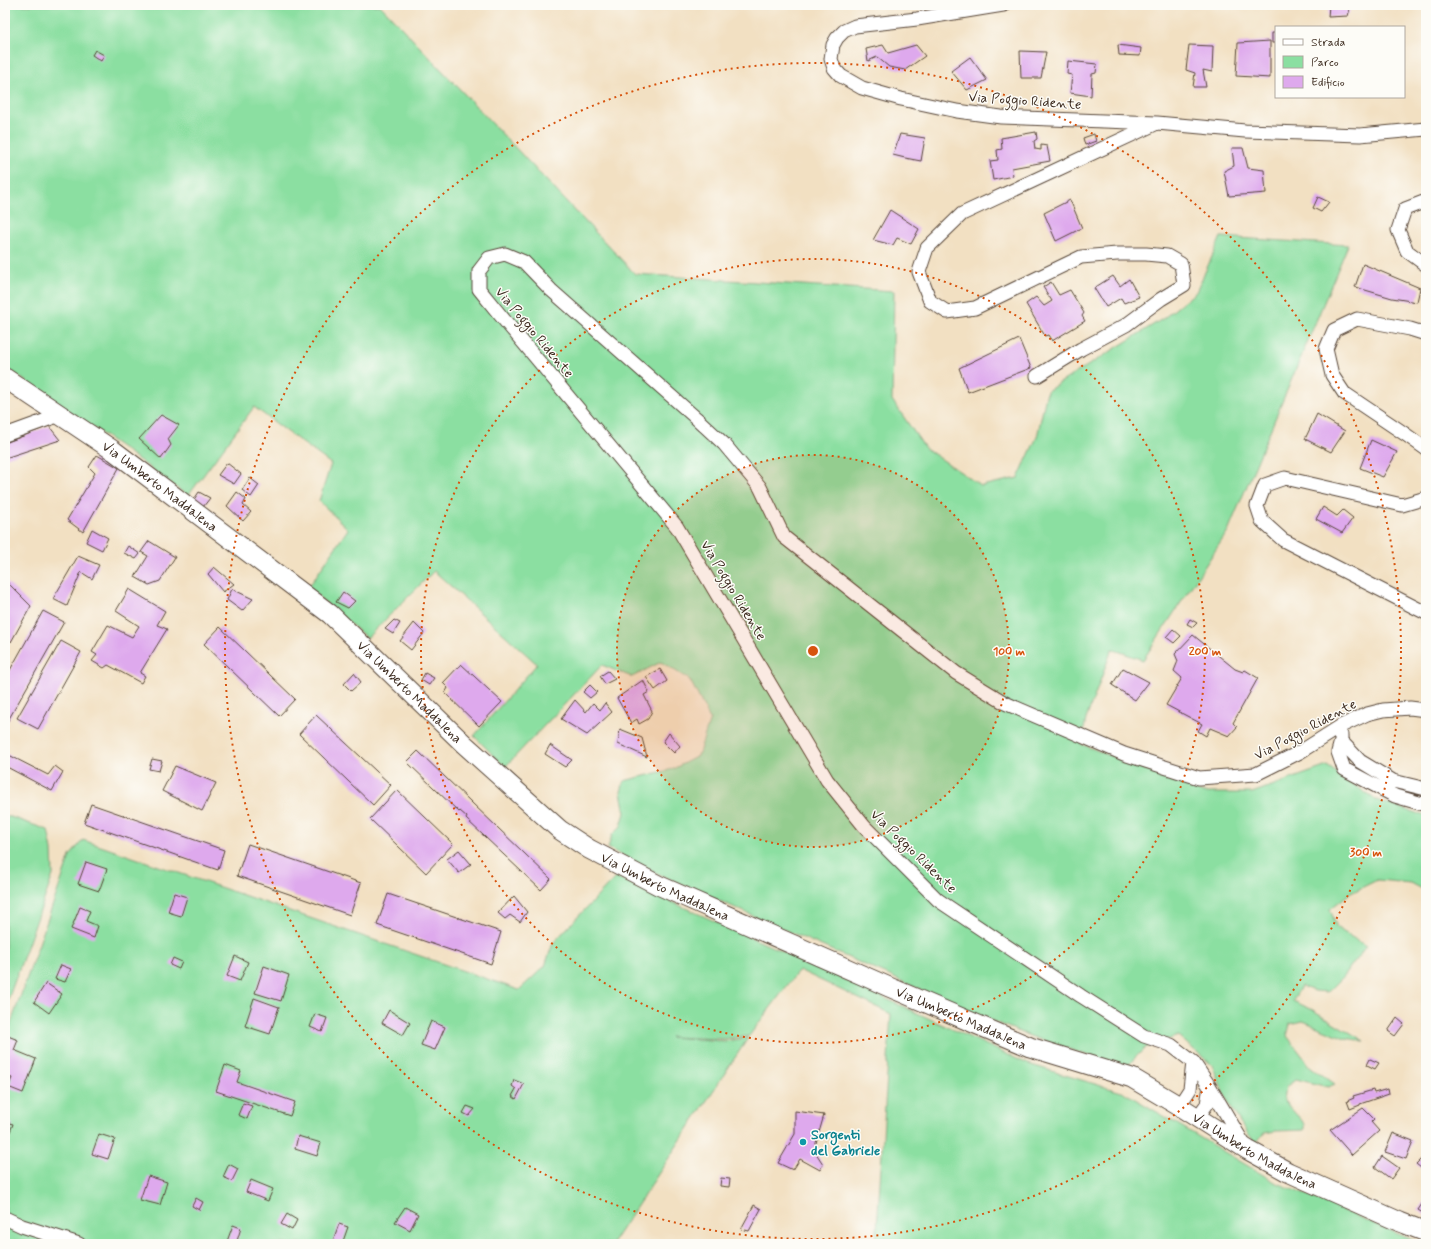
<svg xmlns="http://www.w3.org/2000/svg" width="1431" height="1249" font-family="Mynerve,sans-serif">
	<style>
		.green { fill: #8bdfa1; stroke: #638460 }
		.building { fill: #dea9ed }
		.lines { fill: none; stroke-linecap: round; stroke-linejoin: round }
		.street-casing { stroke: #564537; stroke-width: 15 }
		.secondary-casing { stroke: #564537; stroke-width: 21 }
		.street { stroke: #fff; stroke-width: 13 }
		.secondary { stroke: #fff; stroke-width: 19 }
		.ring { fill: none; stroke: #d7540e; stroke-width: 2; stroke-dasharray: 2 4 }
		.culture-dot { fill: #0f9aa8; stroke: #fdfcf7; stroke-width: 1.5 }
		.labels { text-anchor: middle; stroke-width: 3; stroke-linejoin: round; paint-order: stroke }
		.street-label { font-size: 14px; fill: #3b2a1e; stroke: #fdfcf7 }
		.culture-label { font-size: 14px; font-weight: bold; fill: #0d838f; stroke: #fdfcf7; text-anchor: start }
		.centre { fill: #d7540e; stroke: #fdfcf7; stroke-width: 2 }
		.ring-label { font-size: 12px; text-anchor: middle; font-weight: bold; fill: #d7540e; stroke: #fdfcf7; stroke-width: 3; stroke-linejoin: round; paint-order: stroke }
	</style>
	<rect width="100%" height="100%" fill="#fdfcf7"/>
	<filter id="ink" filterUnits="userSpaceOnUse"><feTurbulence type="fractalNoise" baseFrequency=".025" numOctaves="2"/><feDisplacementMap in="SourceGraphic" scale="8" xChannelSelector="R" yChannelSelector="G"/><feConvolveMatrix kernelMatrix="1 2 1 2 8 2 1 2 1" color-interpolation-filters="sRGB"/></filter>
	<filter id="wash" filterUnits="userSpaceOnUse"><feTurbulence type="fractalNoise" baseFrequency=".012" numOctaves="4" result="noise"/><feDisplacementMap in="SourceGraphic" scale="16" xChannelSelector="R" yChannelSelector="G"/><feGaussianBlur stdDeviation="0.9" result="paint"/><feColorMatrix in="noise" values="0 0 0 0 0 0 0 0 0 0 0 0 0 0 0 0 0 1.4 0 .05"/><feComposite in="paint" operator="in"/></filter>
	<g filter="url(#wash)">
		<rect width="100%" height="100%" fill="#f2e0c2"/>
		<!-- green -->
		<path class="green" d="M5 5H380L635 274 894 291 892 400 925 448 981 486 1018 478 1037 437 1047 391 1164 318 1196 292 1221 237 1348 245 1228 531 1143 660 1112 649 1086 719 1081 744 1203 793H1252L1327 766 1376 800 1426 816V891L1411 883 1377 880 1349 894 1330 909 1337 928 1366 946 1342 978 1328 992 1314 991 1301 986 1293 1001 1311 1009 1364 1041 1345 1038 1303 1021 1290 1024 1287 1036 1311 1067 1335 1084 1328 1087 1296 1079 1286 1087 1284 1101 1305 1124V1130L1276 1131 1264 1133 1256 1143 1245 1130 1230 1106 1212 1065 1178 1036 1145 1048 1125 1068 1030 1036 985 1018 654 872 608 848 612 835 621 826 625 813 621 792 624 781 673 769 698 756 710 719 690 680 661 662 632 677 602 665 505 767 474 736 537 664 434 571 367 638 308 588 348 529 319 501 331 464 254 407 188 496 124 449 5 367Z
			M5 815 48 830 52 850 53 875 5 1008Z
			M83 840 519 990 545 966 553 943 616 877 806 962 1028 1064 1125 1093 1275 1182 1422 1244H876L891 1014 799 970 749 1036 724 1039 670 1037 724 1041 748 1038 612 1244H5V1040L70 856Z"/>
		<g id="blocks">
			<!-- building -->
			<path class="building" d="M1329 5H1351L1348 16 1328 17Z
				M1272 33H1276V43H1272Z
				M1270 41V78L1236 76 1238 43Z
				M883 45 888 53 916 45 925 56 905 70 889 67 877 57 868 61 866 49Z
				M1118 45 1141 48 1140 56 1119 55Z
				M1189 45 1213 46 1212 72 1203 70 1206 87H1193L1195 73 1186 70Z
				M95 50 104 55 101 61 92 55Z
				M1020 51 1046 52 1041 78H1021Z
				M970 57 987 80 967 90 951 71Z
				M1068 61 1097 64 1096 73 1092 74 1091 96 1070 93 1072 75 1067 74Z
				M1036 132 1037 139 1034 141 1035 149 1041 150V145L1047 146 1050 161 1012 168 1013 176 993 180 990 161 998 160 997 150 1002 149 1001 138Z
				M900 134 925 138 921 161 905 158 893 155Z
				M1094 134 1096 141 1085 145 1083 138Z
				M1232 148H1243L1248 168 1264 170 1266 193 1229 196 1224 171 1234 166Z
				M1318 197 1329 202 1321 212 1313 208Z
				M1070 200 1082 228 1056 241 1044 213Z
				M890 210 919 229 911 244 897 238 893 245 873 240Z
				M1363 264 1420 288 1417 302 1392 298 1355 287Z
				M1113 276 1120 286 1129 279 1139 297 1124 303 1121 298 1106 307 1094 288Z
				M1051 282 1059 295 1070 290 1084 313 1082 316 1085 321 1052 341 1048 335 1045 336 1026 304 1036 297 1044 306 1052 301 1043 287Z
				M1019 339 1031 368 968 392 959 368Z
				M1317 414 1345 431 1331 452 1305 439Z
				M161 415 179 425 168 439 171 445 161 459 139 439Z
				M49 426 60 440 5 458V443Z
				M1371 440 1397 452 1383 477 1360 468Z
				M97 455 119 468 83 532 67 520 95 473 89 467Z
				M227 463 241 474 234 484 218 475Z
				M250 478 259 485 251 497 242 490Z
				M199 492 210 498 203 507 193 501Z
				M237 492 246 499 243 505 251 512 243 521 227 506Z
				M1323 507 1337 516 1343 510 1353 518 1342 533 1316 519Z
				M92 529 108 538 102 550 86 542Z
				M149 541 175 557 160 581 149 585 135 577 148 556 141 552Z
				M128 546 140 554 136 559 124 553Z
				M78 556 99 565 92 579 81 572 67 606 53 599Z
				M214 567 234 584 223 592 208 574Z
				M5 580 31 606 11 642 5 635Z
				M129 589 165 611 157 625 167 629 140 673 145 676 141 683 108 665 104 668 92 661 97 655 92 652 108 625 132 637 139 626 116 611Z
				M232 589 253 599 242 611 227 600Z
				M343 592 355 601 348 608 336 602Z
				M43 611 64 622 6 724H5V679Z
				M1190 619 1197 623 1193 627 1187 624Z
				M394 620 400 623 393 634 385 629Z
				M414 623 424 633 411 650 400 641Z
				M220 627 295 699 279 716 204 644Z
				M1173 629 1181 636 1174 643 1166 637Z
				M1193 635 1235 669 1243 672 1245 670 1258 678 1233 723 1237 727 1229 736 1210 728 1206 736 1198 731 1202 724 1166 705 1182 678 1174 671 1178 661 1175 654Z
				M61 641 81 652 38 729 17 718Z
				M461 664 502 702 479 726 445 693 448 688 443 683Z
				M1123 668 1149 682 1135 700 1112 685Z
				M660 669 667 681 655 690 646 677Z
				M608 671 615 679 605 684 600 676Z
				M354 673 361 682 351 691 344 684Z
				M425 673 434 678 429 685 421 680Z
				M643 680 649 692 644 695 652 711 648 719 639 724 637 719 631 723 617 698Z
				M590 685 597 692 590 698 583 692Z
				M575 700 586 712 593 703 600 710 605 703 612 712 587 735 561 719Z
				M316 715 391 785 373 805 299 734Z
				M620 729 642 738 647 757 618 744Z
				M669 733 680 746 674 753 663 742Z
				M550 745 572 760 565 767 545 754Z
				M418 751 551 879 541 890 466 819 467 817 460 811 459 812 407 762Z
				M5 753 48 775 55 766 63 772 52 791 5 766Z
				M152 759 162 761 159 771 149 769Z
				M175 766 216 783 202 811 162 791Z
				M397 790 453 844 426 873 370 819Z
				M91 804 224 850 218 870 84 823Z
				M248 844 361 883 350 915 237 876Z
				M459 850 471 864 459 873 447 859Z
				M86 862 107 869 99 891 78 884Z
				M174 893 187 897 181 916 168 912Z
				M388 894 501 932 491 964 377 925Z
				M514 896 527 912 520 922 510 915 505 919 498 913Z
				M80 907 90 911 86 921 98 926 94 938 71 929Z
				M235 956 248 962 240 981 227 976Z
				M173 958 182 962 179 969 170 965Z
				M61 965 71 969 65 982 55 979Z
				M264 966 289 975 281 1001 255 993Z
				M46 983 62 994 49 1013 34 1002Z
				M254 998 279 1007 270 1034 245 1026Z
				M389 1010 410 1023 403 1035 382 1023Z
				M315 1014 327 1018 322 1032 310 1027Z
				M1397 1018 1404 1024 1395 1036 1388 1031Z
				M431 1021 445 1027 435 1050 421 1045Z
				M8 1036 18 1040 14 1050 36 1059 23 1093 8 1087 12 1078 5 1076V1044Z
				M1370 1059 1379 1063 1375 1069 1367 1065Z
				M225 1065 241 1071 237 1082 295 1102 290 1116 216 1091Z
				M514 1080 524 1084 516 1099 512 1096 516 1089 512 1086Z
				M1388 1089 1389 1094 1360 1104V1105L1350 1109 1347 1101 1354 1098 1353 1096 1373 1090 1374 1093Z
				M243 1103 252 1106 247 1119 238 1115Z
				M467 1106 475 1109 469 1116 463 1113Z
				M1363 1108 1374 1119 1371 1122 1379 1131 1352 1155 1330 1130Z
				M795 1111 824 1115 814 1150 823 1164 820 1170 800 1159 793 1170 778 1163 795 1134Z
				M5 1122 13 1124 5 1145Z
				M1393 1133 1413 1141 1406 1159 1385 1152Z
				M99 1134 115 1139 108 1159 92 1154Z
				M298 1136 321 1143 317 1156 295 1149Z
				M1426 1154V1172L1416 1164Z
				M1382 1156 1399 1168 1391 1179 1375 1167Z
				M229 1164 238 1169 232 1181 223 1177Z
				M148 1176 167 1182 160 1205 140 1200Z
				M721 1178 730 1179 729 1187 720 1186Z
				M251 1180 273 1189 268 1201 246 1192Z
				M196 1198 203 1202 199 1210 192 1206Z
				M1426 1198V1215L1418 1210Z
				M754 1205 761 1209 749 1231 741 1229Z
				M405 1207 418 1214 410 1230 395 1222Z
				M287 1214 297 1220 292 1230 281 1224Z
				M339 1224 348 1227 342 1244H335L332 1243Z
				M233 1225 241 1228 236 1244H226Z"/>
		</g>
	</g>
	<g filter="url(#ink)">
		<use href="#blocks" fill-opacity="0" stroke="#564537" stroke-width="1"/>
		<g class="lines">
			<!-- street casing -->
			<g class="street-casing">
				<path id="street" d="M1003 5 917 19 855 26 844 31 837 38 833 45 831 59 834 68 841 76 862 88 901 99 957 111 1001 117 1157 123 1245 131 1360 135 1426 129
					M1426 201 1405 209 1398 230 1407 251 1426 265
					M1426 334 1410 329 1357 319 1334 330 1326 349 1332 375 1344 393 1405 434 1426 449
					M1037 376 1081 349 1126 325 1161 299 1184 285 1181 264 1167 256 1146 254H1117L1081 257 975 308 947 312 930 301 919 272 927 248 962 214 1155 124
					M5 435 60 415
					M1426 498 1402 505 1285 478 1265 485 1257 506 1262 521 1283 540 1426 613
					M1341 735V741L1360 761 1393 781 1426 789
					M1341 741 1338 752 1344 769 1395 796 1426 805
					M1179 1106 1190 1089 1193 1062
					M1197 1118 1207 1104 1210 1087
					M1245 1146 1210 1087 1193 1062 1171 1045 1144 1036 1081 996 938 900 864 826 827 780 677 527 496 310 479 289V271L489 258 505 254 524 262 551 290 696 418 724 444 760 487 784 537 956 673 1005 703 1124 754 1199 778 1256 774 1300 752 1341 726 1367 714 1383 710 1410 708 1426 710
					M5 1218 22 1226 79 1244"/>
			</g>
			<!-- secondary casing -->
			<g class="secondary-casing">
				<g id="secondary">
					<path id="s1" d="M5 378 114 451 330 614 464 744 560 830 589 849 658 885 889 987 1030 1047 1132 1078 1179 1106 1248 1150 1288 1172 1400 1222 1426 1232"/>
				</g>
			</g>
			<!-- street -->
			<use href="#street" class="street"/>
			<!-- secondary -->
			<use href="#secondary" class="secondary"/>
		</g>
	</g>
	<!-- distance rings -->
	<circle cx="813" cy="651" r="196" fill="#d7540e" fill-opacity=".12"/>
	<g class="ring">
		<circle cx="813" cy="651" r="196"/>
		<circle cx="813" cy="651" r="392"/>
		<circle cx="813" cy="651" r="588"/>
	</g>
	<!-- markers -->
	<circle class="culture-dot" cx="803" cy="1142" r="4"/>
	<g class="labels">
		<!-- street labels -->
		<g class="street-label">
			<text transform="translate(1025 100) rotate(4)" y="5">Via Poggio Ridente</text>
			<text transform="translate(535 332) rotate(50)" y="5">Via Poggio Ridente</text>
			<text dy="5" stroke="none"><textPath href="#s1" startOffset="189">Via Umberto Maddalena</textPath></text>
			<text transform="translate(734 590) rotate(59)" y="5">Via Poggio Ridente</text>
			<text dy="5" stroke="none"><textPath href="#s1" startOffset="513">Via Umberto Maddalena</textPath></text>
			<text transform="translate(1305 729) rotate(-28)" y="5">Via Poggio Ridente</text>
			<text transform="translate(914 851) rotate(44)" y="5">Via Poggio Ridente</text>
			<text dy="5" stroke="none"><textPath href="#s1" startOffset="837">Via Umberto Maddalena</textPath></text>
			<text dy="5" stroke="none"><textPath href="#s1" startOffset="1161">Via Umberto Maddalena</textPath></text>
			<text dy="5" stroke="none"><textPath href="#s1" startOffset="1485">Via Umberto Maddalena</textPath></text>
		</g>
		<!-- culture labels -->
		<g class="culture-label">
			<text x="811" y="1139">Sorgenti<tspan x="811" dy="16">del Gabriele</tspan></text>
		</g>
	</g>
	<circle cx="813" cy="651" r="6" class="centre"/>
	<g class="ring-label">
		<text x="1009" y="655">100 m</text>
		<text x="1205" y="655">200 m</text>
		<text x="1366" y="856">300 m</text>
	</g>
	<!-- margin -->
	<rect width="1431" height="1249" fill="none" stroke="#fdfcf7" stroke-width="20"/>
	<!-- legend -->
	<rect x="1275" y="26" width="130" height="72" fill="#fdfcf7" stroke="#afa8a0"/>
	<rect x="1283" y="39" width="20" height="6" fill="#ffffff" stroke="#afa8a0"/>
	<text x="1311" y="46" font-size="12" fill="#3b2a1e">Strada</text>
	<rect x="1283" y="56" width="20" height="12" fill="#8bdfa1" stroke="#afa8a0"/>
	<text x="1311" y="66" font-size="12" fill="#3b2a1e">Parco</text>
	<rect x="1283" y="76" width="20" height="12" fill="#dea9ed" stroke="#afa8a0"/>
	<text x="1311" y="86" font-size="12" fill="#3b2a1e">Edificio</text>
</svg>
